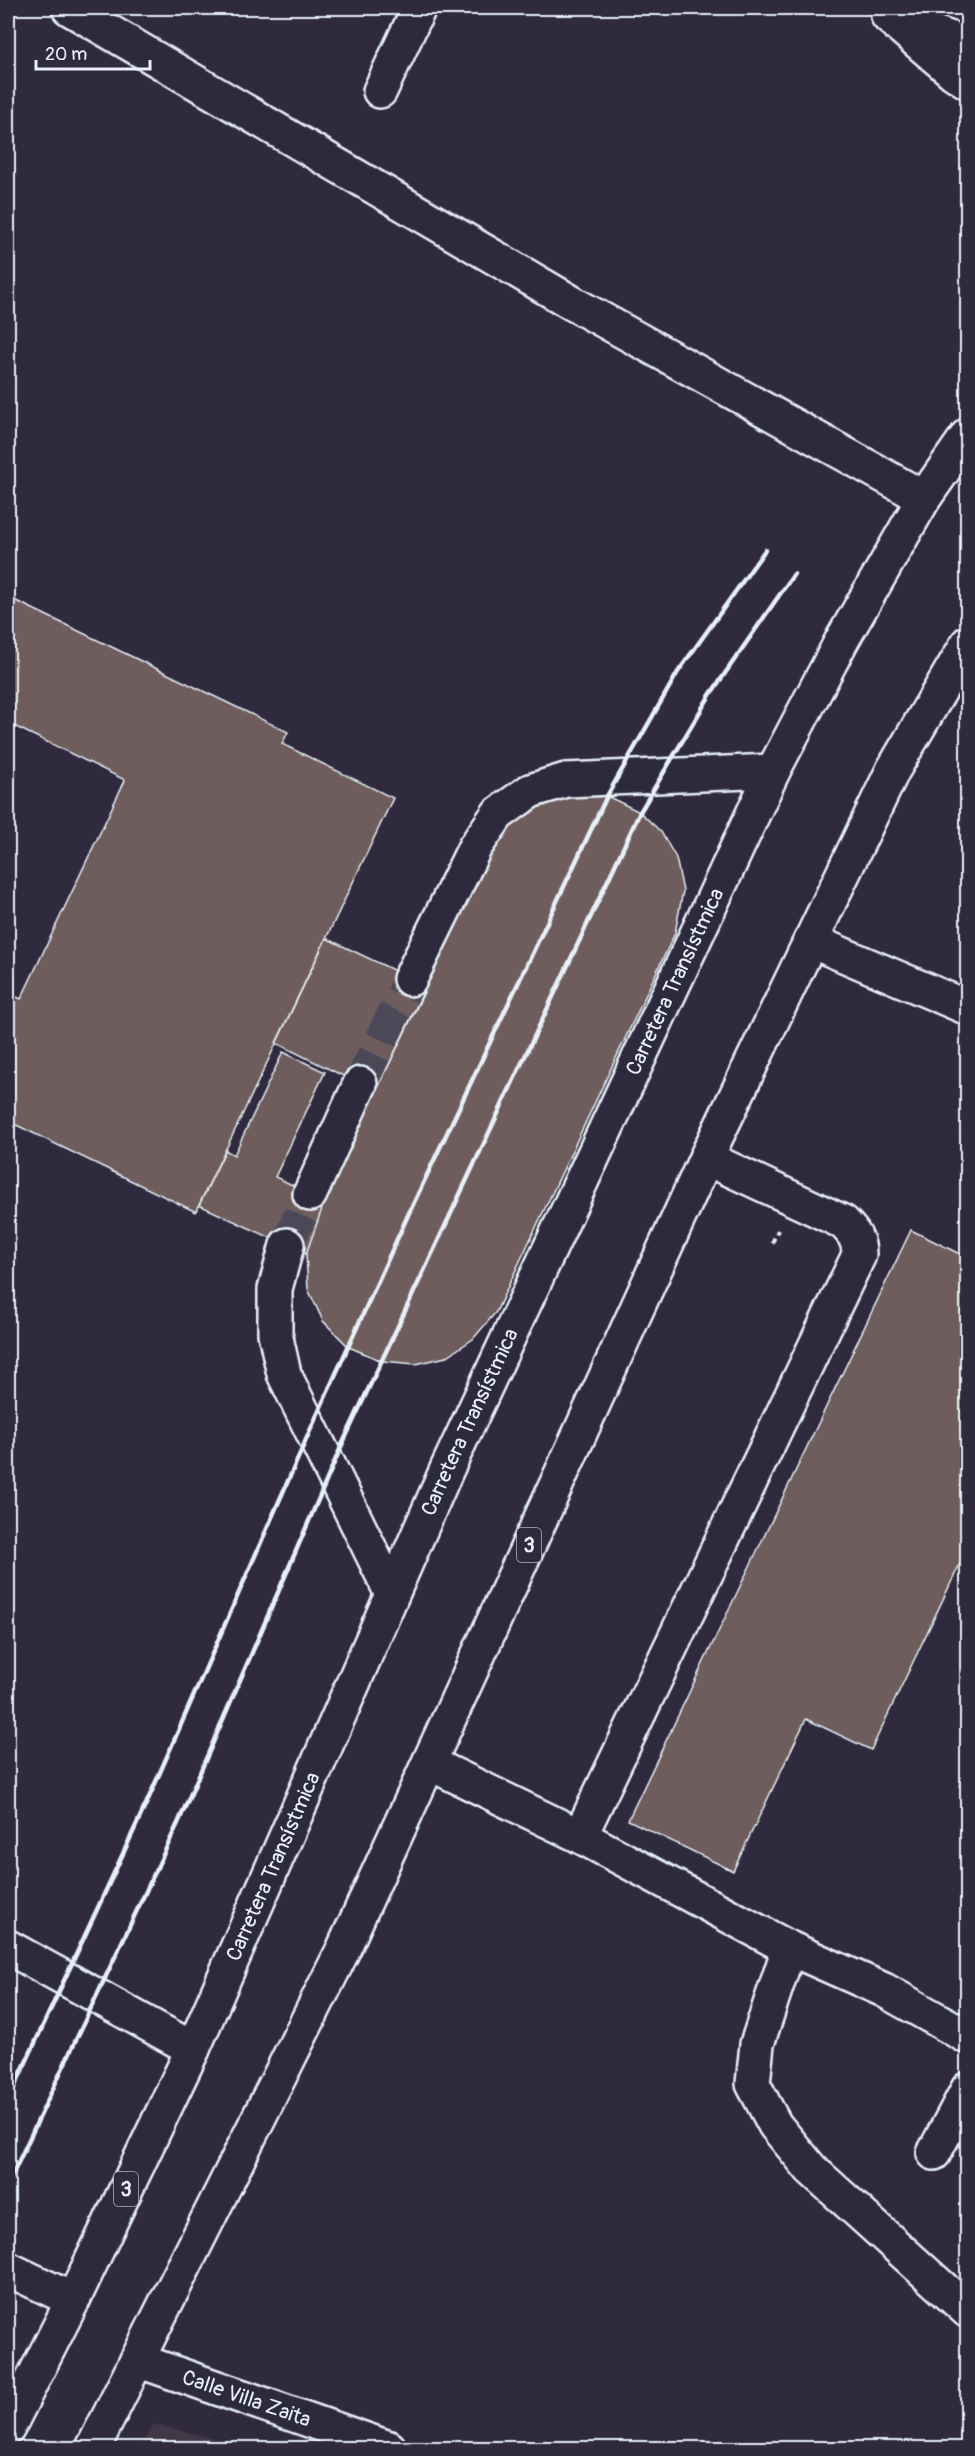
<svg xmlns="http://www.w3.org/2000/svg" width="975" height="2456" font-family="Pangolin,sans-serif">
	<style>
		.built { fill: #423946 }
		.building { fill: #6e5d5b; stroke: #e8f1f8; stroke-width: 1.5 }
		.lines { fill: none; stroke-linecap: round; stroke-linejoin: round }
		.minor-tunnel { stroke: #4b4859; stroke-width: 33; stroke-dasharray: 33 16; stroke-linecap: butt }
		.minor-casing { stroke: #e8f1f8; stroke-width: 38 }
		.major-casing { stroke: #e8f1f8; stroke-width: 38 }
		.path { stroke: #e8f1f8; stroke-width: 4; stroke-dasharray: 6 4.5; stroke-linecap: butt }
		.minor { stroke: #2f2a3d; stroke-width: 33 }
		.major { stroke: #2f2a3d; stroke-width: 33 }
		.rail { stroke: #e8f1f8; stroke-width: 4.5 }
		.labels { text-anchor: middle; stroke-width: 4.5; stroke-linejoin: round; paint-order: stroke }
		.shield { fill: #2f2a3d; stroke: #b0b5c0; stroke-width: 1.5 }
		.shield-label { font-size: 20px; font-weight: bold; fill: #e8f1f8 }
		.street-label { font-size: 21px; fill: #e8f1f8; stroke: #2f2a3d }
	</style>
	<rect width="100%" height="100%" fill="#2f2a3d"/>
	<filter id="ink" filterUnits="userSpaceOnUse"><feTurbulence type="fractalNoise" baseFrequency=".0167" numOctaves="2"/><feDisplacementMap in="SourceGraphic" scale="12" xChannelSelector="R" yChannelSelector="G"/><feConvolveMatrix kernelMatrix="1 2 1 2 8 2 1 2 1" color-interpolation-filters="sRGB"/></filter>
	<g filter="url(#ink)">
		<!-- built -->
		<path class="built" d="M8 1446 19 1452 8 1476Z
			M154 2424 253 2448H139Z"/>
		<!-- building -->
		<path class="building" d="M8 597 288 732 282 744 393 798 196 1212 8 1121V993L21 999 125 780 8 723Z
			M573 794 607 796 640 812 661 832 676 858 683 891 675 933 496 1312 473 1339 446 1357 416 1364 382 1361 349 1347 323 1321 308 1289 306 1254 325 1200 492 846 516 817 543 800Z
			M326 938 427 986 376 1092 276 1043Z
			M283 1052 325 1072 275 1177 325 1200 306 1254 199 1205 225 1150 234 1155Z
			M911 1230 968 1258V1547L871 1750 806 1719 733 1871 628 1820Z"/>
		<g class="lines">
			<!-- minor-tunnel -->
			<path class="minor-tunnel" d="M360 1084 410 979
				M287 1245 310 1194"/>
			<!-- minor casing -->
			<g class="minor-casing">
				<g id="minor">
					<path d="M69 8 574 304 924 498"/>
					<path d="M888 16 954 73 968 82"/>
					<path d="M907 23 968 45"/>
					<path d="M380 91 419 8"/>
					<path d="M811 941 968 1008"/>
					<path d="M410 979 475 847 498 814 530 791 566 780 773 771"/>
					<path d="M310 1194 360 1084"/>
					<path d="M287 1245 275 1289V1333L284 1374 391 1592"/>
					<path d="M429 1763 580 1836 789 1948 884 1990 968 2037"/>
					<path d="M580 1836 859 1255C859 1240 854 1233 843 1222L706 1158"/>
					<path d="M8 1947 193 2049"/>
					<path d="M789 1948 757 2044 753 2084 775 2125 811 2169 968 2311"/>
					<path d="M934 2153 968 2089"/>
					<path d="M8 2269 73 2300"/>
					<path id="s1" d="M137 2360 389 2448"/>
				</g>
			</g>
			<!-- major casing -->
			<g class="major-casing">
				<g id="major">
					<path id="s2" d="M8 2428 73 2300 193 2049 447 1469 773 771 842 640 924 498 968 435"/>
					<path d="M93 2448 343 1950 706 1158 893 770 968 643"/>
				</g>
			</g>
			<!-- path -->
			<path class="path" d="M772 1243 778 1230"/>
			<!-- minor -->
			<use href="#minor" class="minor"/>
			<!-- major -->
			<use href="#major" class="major"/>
			<!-- rail -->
			<path class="rail" d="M8 2101 147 1802 309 1433 408 1215 607 796 678 672 765 550
				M8 2184 179 1821 341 1447 640 812 710 695 794 574"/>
		</g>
	</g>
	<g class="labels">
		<!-- shield labels -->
		<g class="shield">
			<rect x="517" y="1528" width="24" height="34" rx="4.5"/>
			<rect x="114" y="2172" width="24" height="34" rx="4.5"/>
		</g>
		<g class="shield-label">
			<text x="529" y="1552">3</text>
			<text x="126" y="2196">3</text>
		</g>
		<!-- street labels -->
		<g class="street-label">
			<text dy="7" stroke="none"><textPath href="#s2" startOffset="1593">Carretera Transístmica</textPath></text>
			<text dy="7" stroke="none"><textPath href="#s2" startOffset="1107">Carretera Transístmica</textPath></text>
			<text dy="7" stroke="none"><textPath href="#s2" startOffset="621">Carretera Transístmica</textPath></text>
			<text dy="7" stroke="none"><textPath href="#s1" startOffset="116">Calle Villa Zaita</textPath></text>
		</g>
	</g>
	<!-- margin -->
	<rect width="975" height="2456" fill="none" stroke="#2f2a3d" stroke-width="30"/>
	<rect x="15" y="15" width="945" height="2426" fill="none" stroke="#e8f1f8" stroke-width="2" filter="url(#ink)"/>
	<!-- scale -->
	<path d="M36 60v9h114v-9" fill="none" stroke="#e8f1f8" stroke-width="3"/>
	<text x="45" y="60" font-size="18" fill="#e8f1f8" stroke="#2f2a3d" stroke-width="4.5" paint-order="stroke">20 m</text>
</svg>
